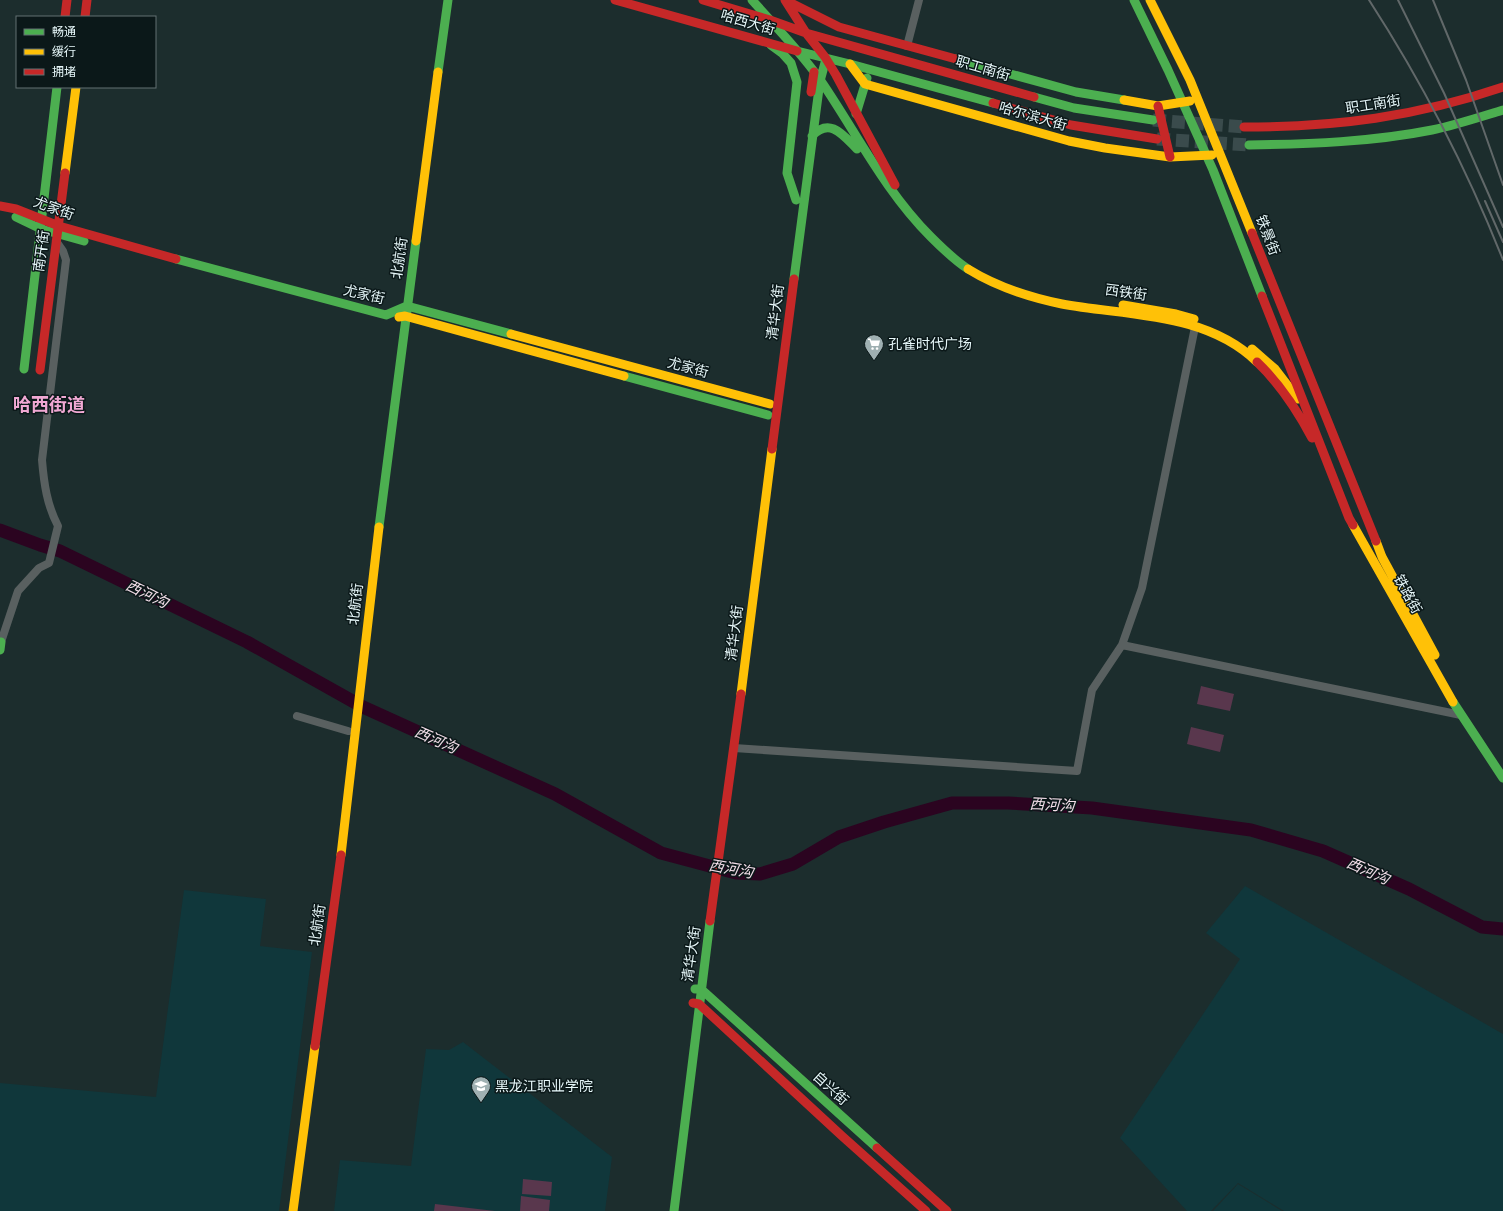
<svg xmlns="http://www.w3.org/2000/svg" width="1503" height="1211" font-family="'Source Sans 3','Noto Sans SC',sans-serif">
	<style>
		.built { fill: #10373b }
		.green { fill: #59374d }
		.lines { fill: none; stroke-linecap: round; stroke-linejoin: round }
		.river { stroke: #2b0420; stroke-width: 13 }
		.primary-tunnel { stroke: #3a4b4c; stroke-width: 13; stroke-dasharray: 13 6; stroke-linecap: butt }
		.street { stroke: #596060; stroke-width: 8 }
		.fast { stroke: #4caf50; stroke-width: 9 }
		.slow { stroke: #ffc107; stroke-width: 9 }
		.jam { stroke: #c62828; stroke-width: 9 }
		.rail { stroke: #616869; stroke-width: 2 }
		.labels { text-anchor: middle; stroke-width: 3; stroke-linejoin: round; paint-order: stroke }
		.street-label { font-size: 14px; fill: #e6f7f9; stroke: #0b1819 }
		.poi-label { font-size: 14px; fill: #e6f7f9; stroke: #0b1819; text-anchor: start }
		.water-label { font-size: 15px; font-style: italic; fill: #f2dde8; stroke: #0b1819 }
		.district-label { font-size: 18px; font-weight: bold; fill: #f0a8d3; stroke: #0b1819 }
	</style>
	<rect width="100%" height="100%" fill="#1c2d2d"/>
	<!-- built -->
	<path class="built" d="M1245 886 1503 1034V1211H1284L1238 1183 1211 1211H1187L1120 1138 1240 959 1206 933Z
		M184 890 266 899 260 946 312 952 279 1211H0V1083L156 1097Z
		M463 1042 612 1157 605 1211H334L340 1160 411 1166 426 1049 449 1050Z
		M1238 1184 1282 1211H1213Z"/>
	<!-- green -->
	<path class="green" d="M1201 686 1234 694 1230 711 1197 704Z
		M1191 727 1224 735 1220 752 1187 744Z
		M523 1179 552 1182 551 1196 522 1194Z
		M521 1196 550 1200 549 1211H520Z
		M435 1204 495 1211H434Z"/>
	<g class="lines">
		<!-- river -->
		<path class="river" d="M0 530 40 545 60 551 247 642 363 707 555 794 661 853 736 873 760 874 793 864 839 837 884 822 952 803H1008L1092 808 1251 830 1323 851 1409 889 1482 927 1503 929"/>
		<!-- primary-tunnel -->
		<path class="primary-tunnel" d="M1153 120 1244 127
			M1157 139 1249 145"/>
		<!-- street -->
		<path class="street" d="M907 46 919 0
			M1 642 18 591 39 568 49 563 58 526C47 505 44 484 42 460L66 260 63 251 56 241
			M1122 645 1142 588 1195 327
			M297 716 348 731
			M734 748 1077 771 1092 690 1122 645 1461 715"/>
		<!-- fast -->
		<path class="fast" d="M752 0 770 20
			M1134 0 1168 70 1213 170 1262 296
			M770 20C788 40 806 59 821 81 857 134 885 191 931 237 942 248 954 260 968 269
			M771 45 782 53 791 63 797 82 787 173 796 200
			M797 51 850 64 993 103
			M956 59 1076 92 1124 100
			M438 72 448 0
			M1034 97 1074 108 1153 120
			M856 114 867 78
			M812 136C830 117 843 135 857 149
			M1249 145C1310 144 1372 142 1432 130 1456 125 1480 117 1503 110
			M16 217 41 229 84 241
			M176 259 386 315 407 306 511 334
			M794 279 820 81 826 59
			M24 369 57 87
			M624 376 768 415
			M379 527 416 241
			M0 650 1 642
			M1453 702 1503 778
			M695 989H701L877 1148
			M674 1211 710 921"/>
		<!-- slow -->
		<path class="slow" d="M1150 0 1190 80 1252 233
			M850 64 865 84 1069 141 1105 148 1170 157 1212 155
			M1124 100 1158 106 1190 101
			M65 173 76 87
			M416 241 438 72
			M968 269C997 287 1028 297 1062 304 1127 316 1206 312 1257 362
			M1123 305 1176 314 1194 319
			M399 317 405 316 624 376
			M511 334 770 404
			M1252 349 1275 369 1298 399
			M1353 525 1453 702
			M1376 541 1382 557 1435 655
			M741 694 772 449
			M341 855 379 527
			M293 1211 315 1046"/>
		<!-- jam -->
		<path class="jam" d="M615 0 797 51
			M703 0 770 20 806 33 1034 97
			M785 0 839 27 956 59
			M785 0 806 33
			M65 17 67 0
			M85 17 87 0
			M806 33 825 57 836 75 895 185
			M811 92 814 72
			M993 103 1071 125 1157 139
			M1158 106 1170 157
			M1244 127C1337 127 1415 117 1503 87
			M0 206 16 209 59 226 176 259
			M1252 233 1376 541
			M1262 296 1349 518 1353 525
			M1257 362C1280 384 1297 410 1312 438
			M40 370 65 173
			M772 449 794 279
			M710 921 741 694
			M693 1003 699 1004 842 1136 926 1211
			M315 1046 341 855
			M877 1148 947 1211"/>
		<!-- rail -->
		<path class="rail" d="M1369 0C1422 82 1467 169 1503 260
			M1398 0 1444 93 1503 227
			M1433 0 1466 80 1503 185
			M1485 201 1503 242"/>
	</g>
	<!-- icons -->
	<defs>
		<g id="supermarket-pin" transform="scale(1)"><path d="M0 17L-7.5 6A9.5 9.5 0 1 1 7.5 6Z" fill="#9fb0b2" stroke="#0b1819"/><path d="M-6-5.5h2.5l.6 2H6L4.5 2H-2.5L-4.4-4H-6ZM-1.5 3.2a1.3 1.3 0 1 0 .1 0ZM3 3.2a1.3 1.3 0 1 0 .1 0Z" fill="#fff"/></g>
		<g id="university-pin" transform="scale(1)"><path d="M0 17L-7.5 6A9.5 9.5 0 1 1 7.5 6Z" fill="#9fb0b2" stroke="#0b1819"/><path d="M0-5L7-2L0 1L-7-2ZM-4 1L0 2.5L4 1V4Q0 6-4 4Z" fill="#fff"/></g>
	</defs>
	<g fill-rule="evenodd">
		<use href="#supermarket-pin" x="874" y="344"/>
		<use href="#university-pin" x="481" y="1086"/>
	</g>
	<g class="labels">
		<!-- street labels -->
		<g class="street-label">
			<text transform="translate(748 22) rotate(16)" y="5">哈西大街</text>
			<text transform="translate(983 68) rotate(16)" y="5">职工南街</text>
			<text transform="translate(1373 104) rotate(-9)" y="5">职工南街</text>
			<text transform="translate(1033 116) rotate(16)" y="5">哈尔滨大街</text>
			<text transform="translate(54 208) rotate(20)" y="5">尤家街</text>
			<text transform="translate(1268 235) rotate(69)" y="5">铁景街</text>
			<text transform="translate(41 251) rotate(-82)" y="5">南开街</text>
			<text transform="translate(399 258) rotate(-82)" y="5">北航街</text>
			<text transform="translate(1126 292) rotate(8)" y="5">西铁街</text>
			<text transform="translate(364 294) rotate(13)" y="5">尤家街</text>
			<text transform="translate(775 312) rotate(-83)" y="5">清华大街</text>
			<text transform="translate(688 367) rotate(15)" y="5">尤家街</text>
			<text transform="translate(1408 594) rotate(61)" y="5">铁路街</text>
			<text transform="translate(355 604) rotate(-83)" y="5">北航街</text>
			<text transform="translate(734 633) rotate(-83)" y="5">清华大街</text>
			<text transform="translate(317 925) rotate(-82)" y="5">北航街</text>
			<text transform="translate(691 954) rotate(-82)" y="5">清华大街</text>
			<text transform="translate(831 1088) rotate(42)" y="5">自兴街</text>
		</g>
		<!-- poi labels -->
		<g class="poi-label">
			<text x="888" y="349">孔雀时代广场</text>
			<text x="495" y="1091">黑龙江职业学院</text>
		</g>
		<!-- water labels -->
		<g class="water-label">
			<text transform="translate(147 594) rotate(26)" y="5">西河沟</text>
			<text transform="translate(436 740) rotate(24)" y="5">西河沟</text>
			<text transform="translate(1052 805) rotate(3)" y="5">西河沟</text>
			<text transform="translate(731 869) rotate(10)" y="5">西河沟</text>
			<text transform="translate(1368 871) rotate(24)" y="5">西河沟</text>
		</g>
		<!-- district labels -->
		<g class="district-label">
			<text x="49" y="411">哈西街道</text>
		</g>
	</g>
	<!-- legend -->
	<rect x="16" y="16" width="140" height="72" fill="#0b1819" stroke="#637173"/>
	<rect x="24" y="29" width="20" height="6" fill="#4caf50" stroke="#637173"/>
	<text x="52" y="36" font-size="12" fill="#e6f7f9">畅通</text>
	<rect x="24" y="49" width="20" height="6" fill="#ffc107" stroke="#637173"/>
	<text x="52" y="56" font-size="12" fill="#e6f7f9">缓行</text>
	<rect x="24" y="69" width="20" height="6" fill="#c62828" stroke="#637173"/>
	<text x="52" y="76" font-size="12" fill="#e6f7f9">拥堵</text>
</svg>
